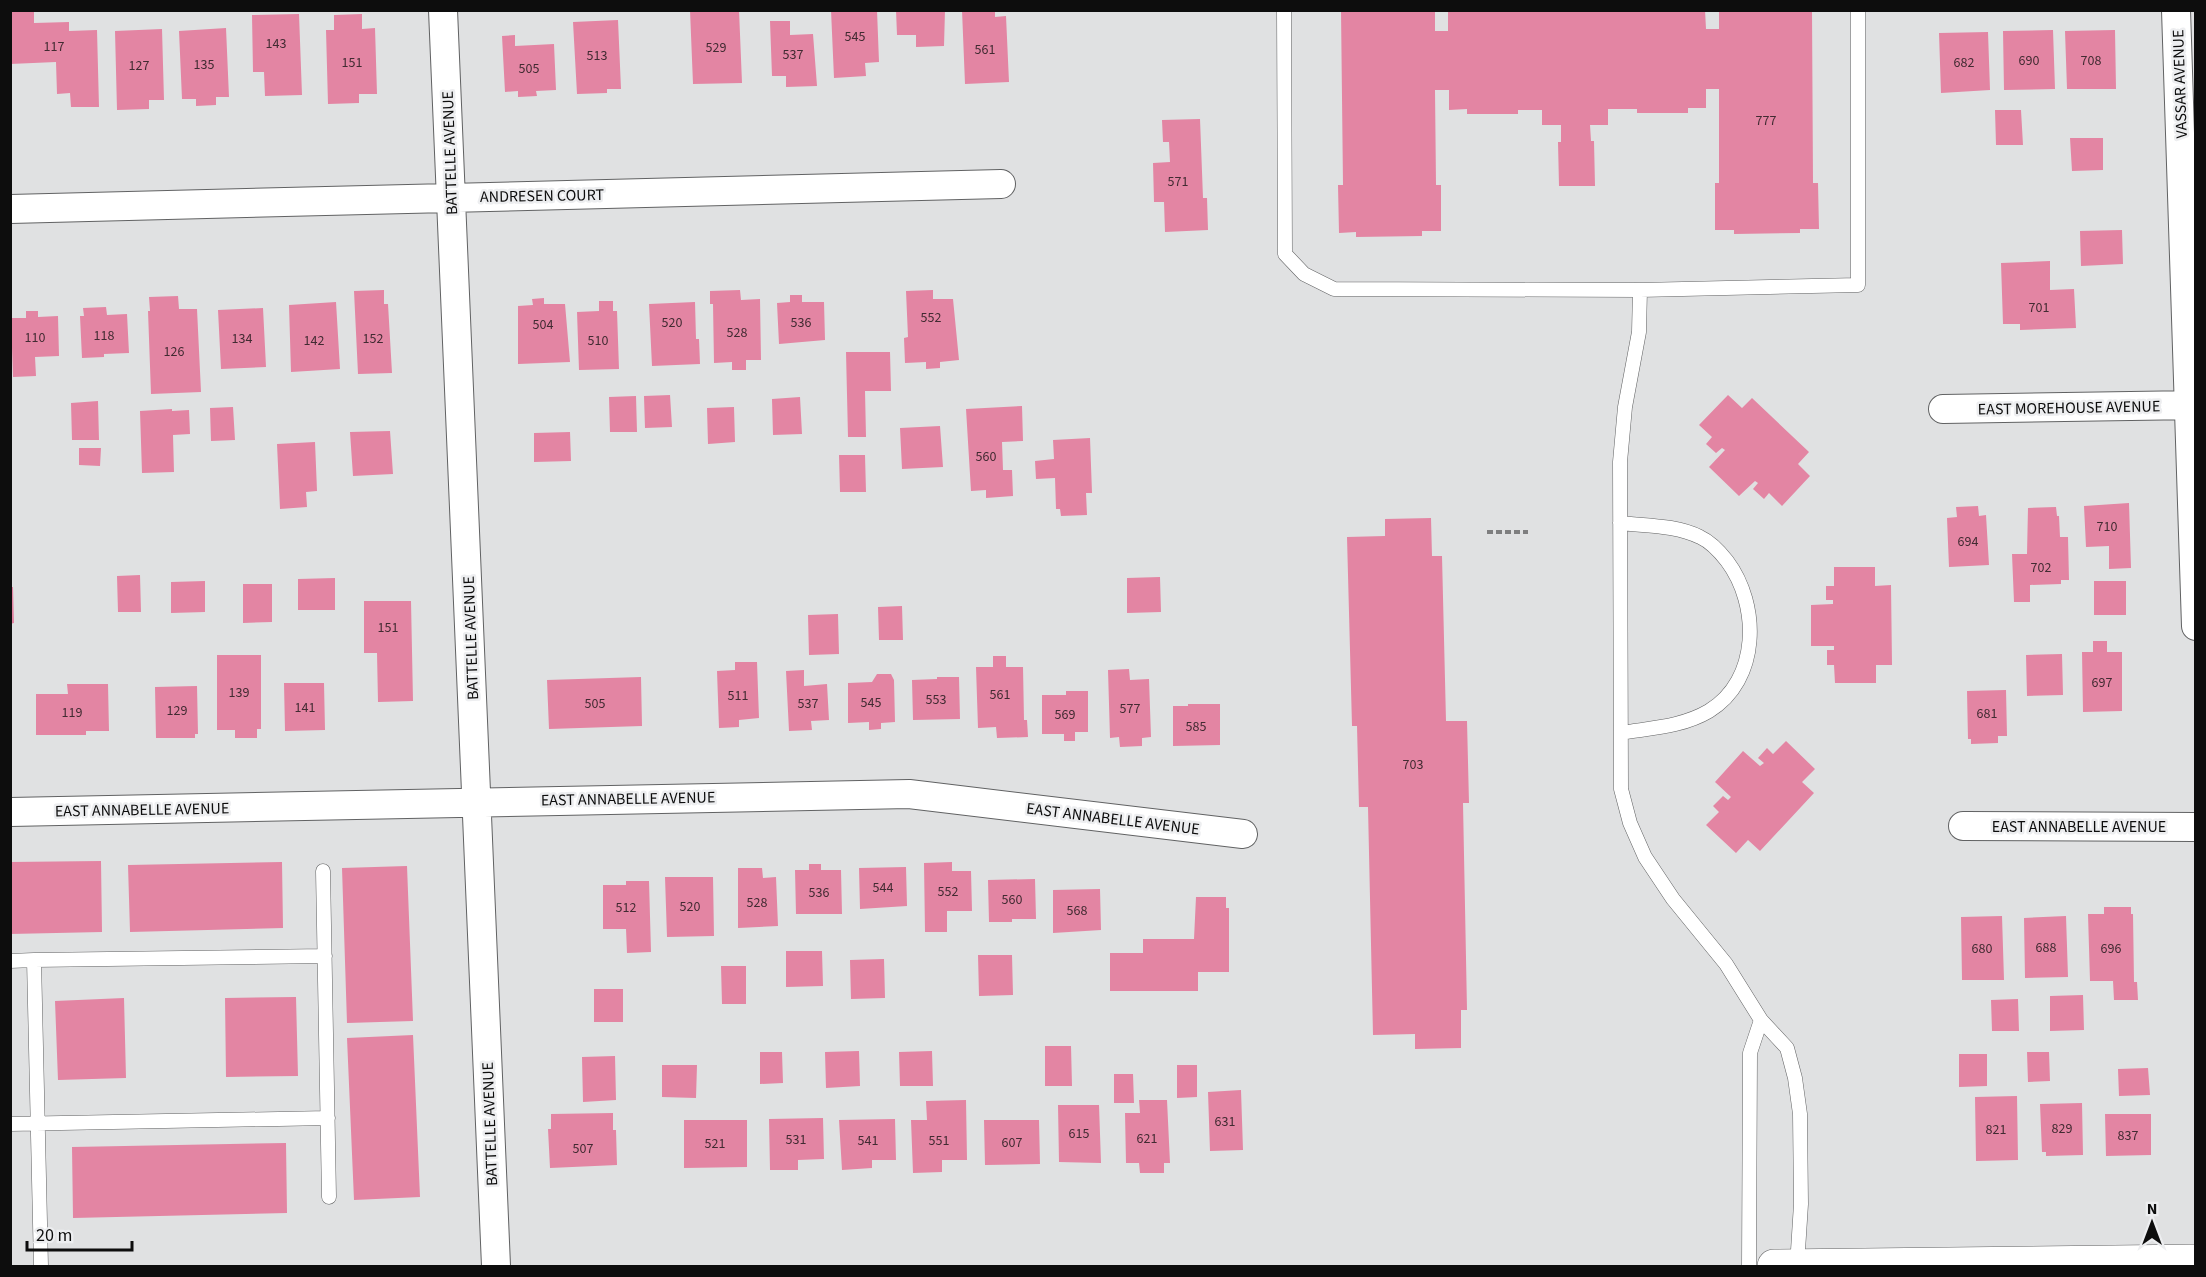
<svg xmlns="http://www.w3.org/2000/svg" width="2206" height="1277" font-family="'Source Sans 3',sans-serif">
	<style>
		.building { fill: #e385a3 }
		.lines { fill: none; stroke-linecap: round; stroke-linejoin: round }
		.lane-casing { stroke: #616263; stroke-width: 15 }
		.street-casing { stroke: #616263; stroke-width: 30 }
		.secondary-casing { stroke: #616263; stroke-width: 34 }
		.path { stroke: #7e7e7f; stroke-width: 4; stroke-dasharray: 6 3; stroke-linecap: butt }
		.lane { stroke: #fff; stroke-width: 14 }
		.street { stroke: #fff; stroke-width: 28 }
		.secondary { stroke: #fff; stroke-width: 33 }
		.labels { text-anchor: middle; stroke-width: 5; stroke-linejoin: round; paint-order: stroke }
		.number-label { font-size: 14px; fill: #422b32 }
		.street-label { font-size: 16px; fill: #0d0d0d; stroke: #edeef0 }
	</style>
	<rect width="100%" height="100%" fill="#e0e1e2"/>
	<!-- building -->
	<path class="building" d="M10 10H34V23L69 22V31L97 30 99 107H71L70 93 57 94 56 62 10 64Z
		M690 10H739L742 83 693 84Z
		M831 10H877L879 62 865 63 866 76 834 78Z
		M896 10H945L944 46 916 47V35H897Z
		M962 10H995V17L1006 16 1009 82 965 84Z
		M1341 10H1435V31H1448V12L1466 10H1705L1706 29H1719V10H1812L1813 183H1818L1819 229H1800V233L1734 234V230H1715V183H1719V89H1706V108H1688V113H1637V109H1608V125H1590L1591 141H1594L1595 186H1559L1558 142H1561V125H1542V110H1518V114H1467V109L1449 110V90H1435L1436 185H1441V231H1422V236L1356 237V232L1339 233 1338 185H1343Z
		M299 14 302 95 265 96 264 72H253L252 15Z
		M362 14V29L375 28 377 94H359V103L328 104 326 30H334V15Z
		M618 20 621 89H607V93L577 94 573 22Z
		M770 21H790V35L813 34 817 86 786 87V76H772Z
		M226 28 229 97H216V105L196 106V99H182L179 31Z
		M162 29 164 100H149V109L117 110 115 31Z
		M2053 30 2055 89 2004 90 2003 31Z
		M2115 30 2116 89H2067L2065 31Z
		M1988 32 1990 90 1941 93 1939 33Z
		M515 35V46L554 44 556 90 536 91 537 96 518 97V91L505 92 502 36Z
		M1995 110H2021L2023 145H1996Z
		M1200 119 1203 198H1207L1208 230 1165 232 1164 202H1154L1153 163 1170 162 1169 142H1163L1162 120Z
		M2070 138H2103V170L2072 171Z
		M2122 230 2123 264 2081 266 2080 231Z
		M2050 261V290L2074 289 2076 328 2020 330V324H2003L2001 263Z
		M384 290V304H388L392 373 358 374 354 291Z
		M740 290 741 300 760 299 761 360H746V370H732V362L714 363 713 304H710V291Z
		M933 290V299H953L959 360 940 362V368L926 369V362L905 363 904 338 908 337 906 291Z
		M790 295H802V302H824L825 340 779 344 777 303 790 302Z
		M178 296 179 309H197L201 392 151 394 148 311H150L149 297Z
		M544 298V304H565L570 362 518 364V306L533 305 532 299Z
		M599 301H613V311H617L619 369 579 370 577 312 599 311Z
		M336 302 340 369 291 372 289 305Z
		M695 302 696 339H699L700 364 652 366 649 304Z
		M106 307 107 315 127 314 129 353 104 354V357L82 358 80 316H84L83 308Z
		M263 308 266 367 221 369 218 310Z
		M26 311H38V317L58 316 59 356 35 357 36 376 13 377 11 318H26Z
		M846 352H890L891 391H865L866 437H848Z
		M670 395 672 427 645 428 644 396Z
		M1728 395 1742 408 1752 398 1809 452 1798 464 1810 476 1782 506 1769 493 1764 499 1753 489 1758 483 1755 481 1739 496 1709 467 1725 450 1722 448 1716 453 1706 444 1712 437 1699 425Z
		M636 396 637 432H610L609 397Z
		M800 397 802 434 773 435 772 399Z
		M98 401 99 440H72L71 403Z
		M1022 406 1023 441 1002 442 1003 470H1012L1013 496 986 498V490L971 491 966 409Z
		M233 407 235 440 211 441 210 408Z
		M734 407 735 442 708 444 707 408Z
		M172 409V411L189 410 190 434 173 435 174 472 142 473 140 411Z
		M940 426 943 467 902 469 900 428Z
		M390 431 393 474 353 476 350 432Z
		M570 432 571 461 534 462V433Z
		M1090 438 1092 493H1086L1087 515 1061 516 1060 509H1056L1055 478 1036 479 1035 461 1054 459 1053 440Z
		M315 442 317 491 306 492 307 507 280 509 277 444Z
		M79 448H101L100 466 79 465Z
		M839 455H865L866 492H840Z
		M2129 503 2131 568 2109 569V546L2086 547 2084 506Z
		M1978 506 1979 516 1986 515 1989 565 1949 567 1947 518 1957 517 1956 507Z
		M2056 507 2057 516H2059L2060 537H2068L2069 580H2061V584L2030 585V602H2014L2012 554H2027L2028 508Z
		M1431 518 1432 556H1442L1446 721H1467L1469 803H1463L1467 1010H1461V1048L1415 1049V1034L1373 1035 1368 807H1359L1357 726H1352L1347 537 1385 536V519Z
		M1834 567H1875V586L1891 585 1892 665H1876V683H1835L1834 665H1827V650H1834V646H1811V605L1833 604V600H1826V586H1834Z
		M140 575 141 612H118L117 576Z
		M1160 577 1161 612 1127 613V578Z
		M335 578V610H298V579Z
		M205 581V612L171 613V582Z
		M2094 581H2126V615H2094Z
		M243 584H272V622L243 623Z
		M10 587H13L14 623 10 624Z
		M364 601H411L413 701 378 702 377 653H364Z
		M902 606 903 640H879L878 607Z
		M838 614 839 654 809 655 808 615Z
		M2093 641H2107V652H2122V711L2083 712 2082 652H2093Z
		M2062 654 2063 695 2027 696 2026 655Z
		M217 655H261V729H257V738H235V730H217Z
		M993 656H1006V667H1023L1024 720H1027L1028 737 997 738 996 727 978 728 976 667H993Z
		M735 662H757L759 718 739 720V727L719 728 717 671 735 670Z
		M1129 669 1130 680 1149 679 1151 737 1142 738V746L1120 747 1119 737 1110 738 1108 670Z
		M804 670V686L827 684 829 720 811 721 812 730 789 731 786 671Z
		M877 674H891L894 680 895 722 881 723V729L869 730V722L848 723V683L872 682Z
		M641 677 642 726 549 729 547 680Z
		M937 677H959L960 719 913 720 912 680 937 679Z
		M284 683H324L325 730 285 731Z
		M67 684H108L109 731H86V735H36V694H68Z
		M197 686 198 734H195V738H156L155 687Z
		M2006 690 2007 736H1998V743L1971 744V739H1968L1967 691Z
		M1066 691H1088V732H1075V741H1064V734H1042V695H1066Z
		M1188 704H1220V745L1173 746V706H1188Z
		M1786 741 1815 769 1802 782 1814 793 1760 851 1748 840 1736 853 1706 825 1719 812 1713 806 1723 796 1728 800 1731 797 1715 782 1743 751 1760 766 1764 763 1758 758 1767 748 1773 754Z
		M101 861 102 932 10 934V862Z
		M282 862 283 928 130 932 128 865Z
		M952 862V871H971L972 911H947V932H925L924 863Z
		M809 864H821V870H841L842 914H796L795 870H809Z
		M407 866 413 1021 347 1023 342 868Z
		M906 867 907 906 860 909 859 868Z
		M738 868H762L763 878 776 877 778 926 738 928Z
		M665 877H713L714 936 667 937Z
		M1035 879 1036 919H1012V922H989L988 880Z
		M626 881H649L651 952 627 953 626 929H603V885H626Z
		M1100 889 1101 930 1053 933V890Z
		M1196 897H1226V908H1229V972H1198V991H1110V953H1143V939H1194Z
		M2104 907H2131V914H2133L2134 982H2137L2138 1000H2114L2113 981H2090L2088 914H2104Z
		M2002 916 2004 980H1962L1961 917Z
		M2066 916 2068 977 2025 978 2024 918Z
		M786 951H822L823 986 786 987Z
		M978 955H1012L1013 995 979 996Z
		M884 959 885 998 851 999 850 960Z
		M721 966H746V1004H722Z
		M594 989H623V1022H594Z
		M2083 995 2084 1030 2050 1031V996Z
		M296 997 298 1076 226 1077 225 998Z
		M124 998 126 1078 58 1080 55 1001Z
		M2018 999 2019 1031H1992L1991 1000Z
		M413 1035 420 1197 354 1200 347 1038Z
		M1045 1046H1071L1072 1086H1045Z
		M859 1051 860 1086 826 1088 825 1052Z
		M932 1051 933 1086H900L899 1052Z
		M760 1052H782L783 1083 760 1084Z
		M2027 1052H2049L2050 1081 2028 1082Z
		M1959 1054H1987V1086L1959 1087Z
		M615 1056 616 1100 583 1102 582 1057Z
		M662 1065H697L696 1098 662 1097Z
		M1177 1065H1197V1097L1177 1098Z
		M2148 1068 2150 1095 2119 1096 2118 1069Z
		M1114 1074H1133L1134 1103H1114Z
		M1241 1090 1243 1150 1210 1151 1208 1092Z
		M2017 1096 2018 1160 1976 1161 1975 1097Z
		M966 1100 967 1160H942V1172L913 1173 911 1120H927L926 1101Z
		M1139 1100H1167L1170 1163H1164V1173H1140L1139 1163H1126L1125 1113H1140Z
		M2082 1103 2083 1155 2046 1156V1152H2042L2040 1104Z
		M1058 1105H1099L1101 1163 1059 1162Z
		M613 1113V1130H616L617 1165 550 1168 548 1129H551V1114Z
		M2105 1114H2151V1155L2106 1156Z
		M823 1118 824 1159 798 1160V1170H770L769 1119Z
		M895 1119 896 1160H872V1168L842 1170 839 1120Z
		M684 1120H747V1167L684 1168Z
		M984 1120H1039L1040 1164 985 1165Z
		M286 1143 287 1213 73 1218 72 1147Z"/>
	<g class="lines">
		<!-- lane casing -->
		<g class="lane-casing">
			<path id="lane" d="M1284 10 1285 254 1304 274 1334 289 1640 290 1858 285V10
				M1640 290 1639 332 1625 407 1620 462 1621 789 1630 823 1645 857 1673 899 1726 964 1761 1020 1787 1048 1795 1078 1800 1114 1801 1204 1797 1266
				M1620 523C1647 526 1676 525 1700 537 1711 542 1720 552 1727 561 1760 605 1760 680 1709 711 1682 727 1650 728 1621 733
				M323 871 329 1197
				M10 961 34 960
				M10 1124 328 1118
				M41 1266 34 960 325 956
				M1749 1266 1750 1053 1761 1020"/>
		</g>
		<!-- street casing -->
		<g class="street-casing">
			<path id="street" d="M443 10 496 1266
				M2176 10 2196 626
				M10 209 1001 184
				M1943 409 2196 405
				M10 812 909 794 1243 834
				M1963 826 2196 827"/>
		</g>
		<!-- secondary casing -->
		<g class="secondary-casing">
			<path id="secondary" d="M1774 1266 2196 1261"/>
		</g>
		<!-- path -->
		<path class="path" d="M1487 532H1528"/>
		<!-- lane -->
		<use href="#lane" class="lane"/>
		<!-- street -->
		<use href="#street" class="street"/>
		<!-- secondary -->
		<use href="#secondary" class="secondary"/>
	</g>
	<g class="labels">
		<!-- number labels -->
		<g class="number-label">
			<text x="855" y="41">545</text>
			<text x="276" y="48">143</text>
			<text x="54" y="51">117</text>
			<text x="716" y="52">529</text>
			<text x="985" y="54">561</text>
			<text x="793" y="59">537</text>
			<text x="597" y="60">513</text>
			<text x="2029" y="65">690</text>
			<text x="2091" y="65">708</text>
			<text x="352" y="67">151</text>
			<text x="1964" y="67">682</text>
			<text x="204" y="69">135</text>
			<text x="139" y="70">127</text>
			<text x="529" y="73">505</text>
			<text x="1766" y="125">777</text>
			<text x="1178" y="186">571</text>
			<text x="2039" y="312">701</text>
			<text x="931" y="322">552</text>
			<text x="672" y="327">520</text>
			<text x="801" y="327">536</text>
			<text x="543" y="329">504</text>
			<text x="737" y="337">528</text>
			<text x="104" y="340">118</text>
			<text x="35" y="342">110</text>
			<text x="242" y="343">134</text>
			<text x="373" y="343">152</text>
			<text x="314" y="345">142</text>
			<text x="598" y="345">510</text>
			<text x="174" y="356">126</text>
			<text x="986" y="461">560</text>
			<text x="2107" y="531">710</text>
			<text x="1968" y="546">694</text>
			<text x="2041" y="572">702</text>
			<text x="388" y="632">151</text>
			<text x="2102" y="687">697</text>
			<text x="239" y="697">139</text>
			<text x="1000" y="699">561</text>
			<text x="738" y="700">511</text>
			<text x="936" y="704">553</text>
			<text x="871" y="707">545</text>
			<text x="595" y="708">505</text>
			<text x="808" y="708">537</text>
			<text x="305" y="712">141</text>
			<text x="1130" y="713">577</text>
			<text x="177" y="715">129</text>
			<text x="72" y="717">119</text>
			<text x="1987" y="718">681</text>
			<text x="1065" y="719">569</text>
			<text x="1196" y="731">585</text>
			<text x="1413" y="769">703</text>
			<text x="883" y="892">544</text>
			<text x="948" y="896">552</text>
			<text x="819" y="897">536</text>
			<text x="1012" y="904">560</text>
			<text x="757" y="907">528</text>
			<text x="690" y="911">520</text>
			<text x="626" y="912">512</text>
			<text x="1077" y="915">568</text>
			<text x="2046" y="952">688</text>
			<text x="1982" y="953">680</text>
			<text x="2111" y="953">696</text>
			<text x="1225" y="1126">631</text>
			<text x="2062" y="1133">829</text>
			<text x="1996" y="1134">821</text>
			<text x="1079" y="1138">615</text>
			<text x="2128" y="1140">837</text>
			<text x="1147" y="1143">621</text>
			<text x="796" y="1144">531</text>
			<text x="868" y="1145">541</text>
			<text x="939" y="1145">551</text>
			<text x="1012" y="1147">607</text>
			<text x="715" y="1148">521</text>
			<text x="583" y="1153">507</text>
		</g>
		<!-- street labels -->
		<g class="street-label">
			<text transform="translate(2179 84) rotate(-92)" y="6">VASSAR AVENUE</text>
			<text transform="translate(449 153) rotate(-92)" y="6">BATTELLE AVENUE</text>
			<text transform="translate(542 195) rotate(-1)" y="6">ANDRESEN COURT</text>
			<text transform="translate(2069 407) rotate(-1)" y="6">EAST MOREHOUSE AVENUE</text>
			<text transform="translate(470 638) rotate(-92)" y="6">BATTELLE AVENUE</text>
			<text transform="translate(628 798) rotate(-1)" y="6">EAST ANNABELLE AVENUE</text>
			<text transform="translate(142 809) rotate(-1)" y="6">EAST ANNABELLE AVENUE</text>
			<text transform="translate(1113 818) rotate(7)" y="6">EAST ANNABELLE AVENUE</text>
			<text x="2079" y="832">EAST ANNABELLE AVENUE</text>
			<text transform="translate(489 1124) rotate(-92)" y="6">BATTELLE AVENUE</text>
		</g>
	</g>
	<!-- border -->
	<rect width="2206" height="1277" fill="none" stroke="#0d0d0d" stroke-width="24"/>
	<!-- north arrow -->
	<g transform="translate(2152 1223)" stroke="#edeef0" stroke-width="4.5" paint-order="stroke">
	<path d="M0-4.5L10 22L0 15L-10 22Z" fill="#0d0d0d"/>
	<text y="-9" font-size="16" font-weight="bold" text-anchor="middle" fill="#0d0d0d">N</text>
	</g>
	<!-- scale -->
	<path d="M27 1241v9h105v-9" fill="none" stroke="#0d0d0d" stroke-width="3"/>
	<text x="36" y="1241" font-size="18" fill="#0d0d0d" stroke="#edeef0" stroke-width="4.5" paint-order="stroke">20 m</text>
</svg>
